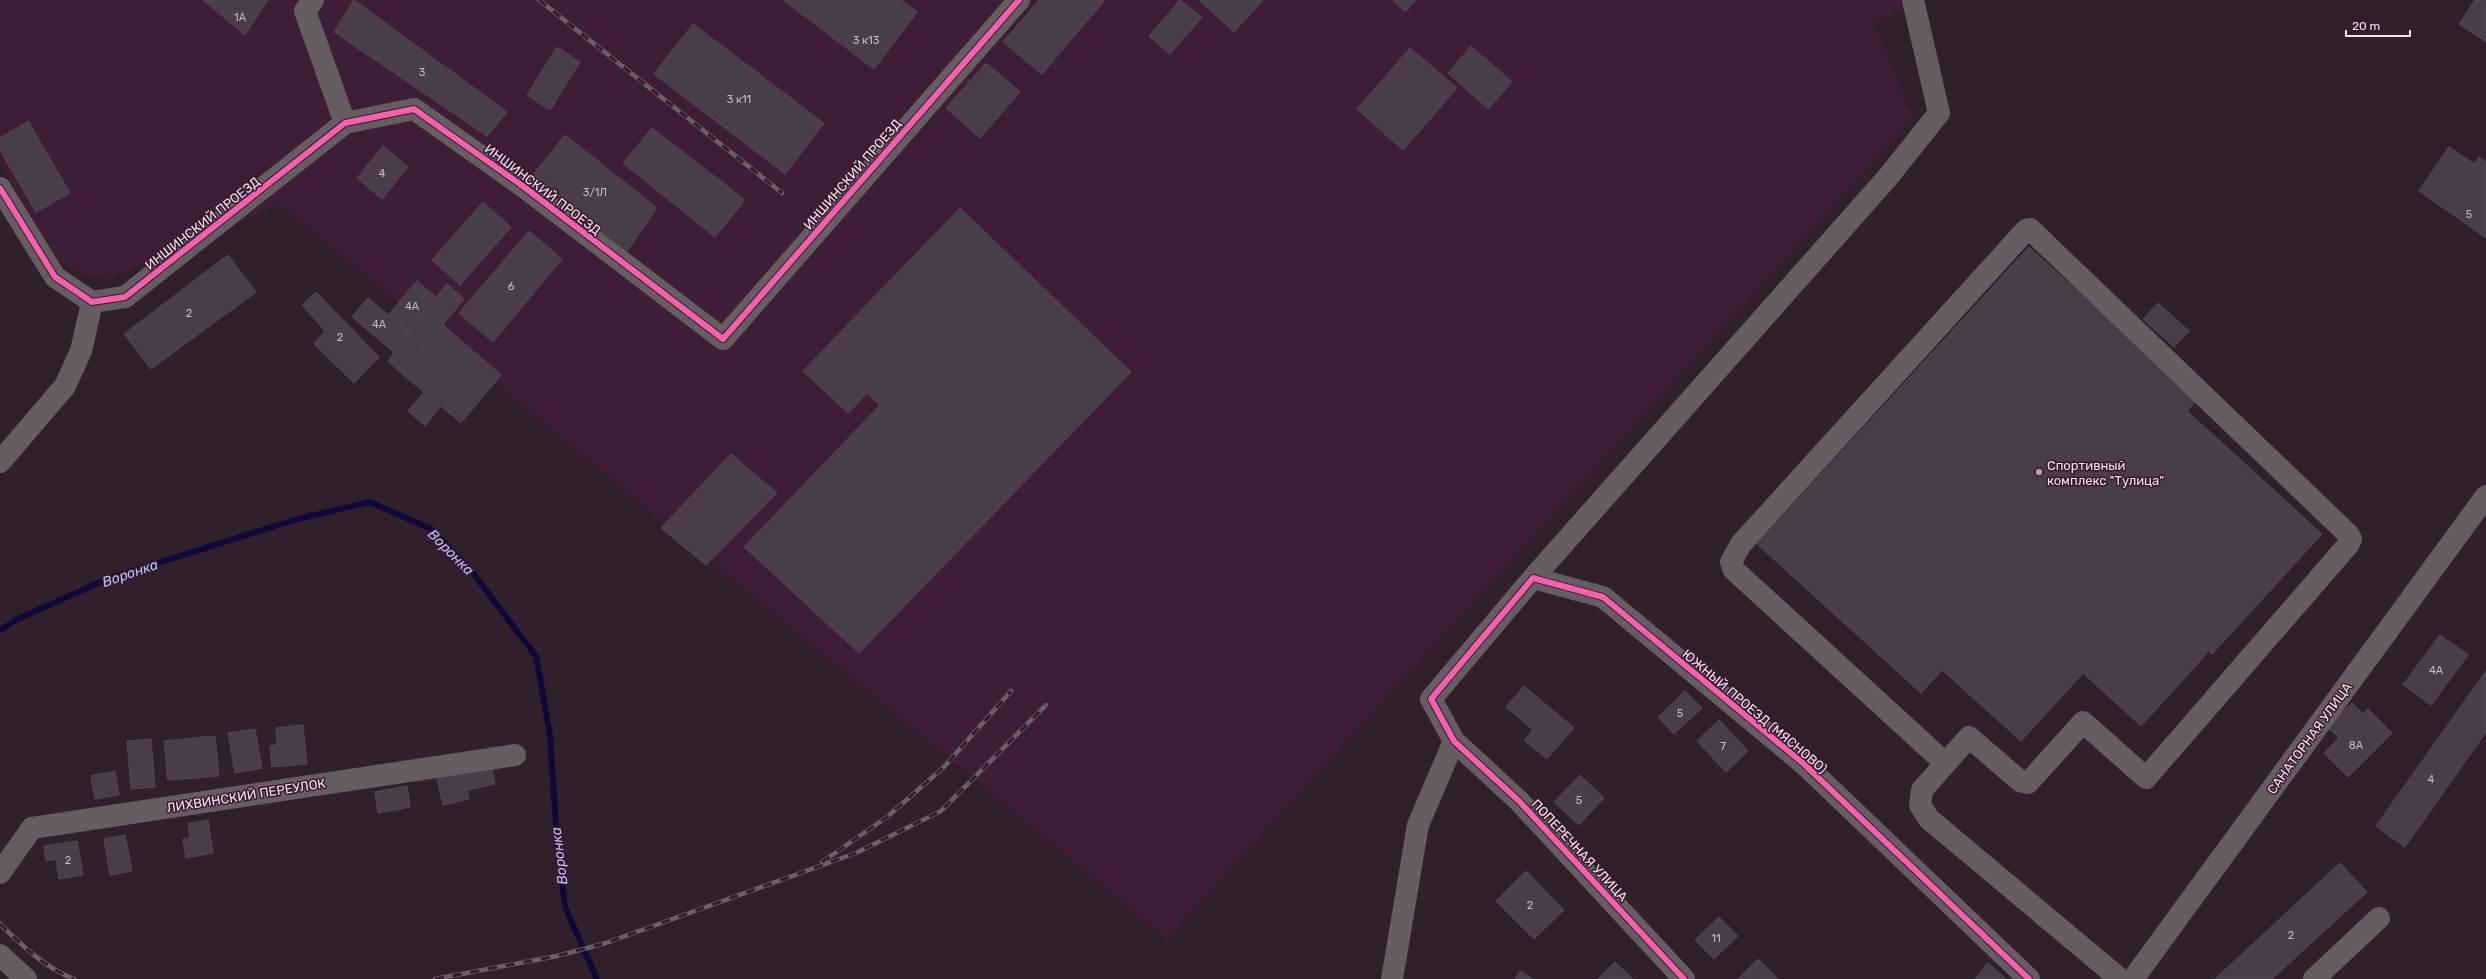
<svg xmlns="http://www.w3.org/2000/svg" width="2486" height="979" font-family="Rubik,sans-serif">
	<style>
		.built { fill: #3e1d36 }
		.lines { fill: none; stroke-linecap: round; stroke-linejoin: round }
		.stream { stroke: #0f0838; stroke-width: 6 }
		.building { fill: #493d49; stroke: #534853 }
		.minor { stroke: #655d62; stroke-width: 22 }
		.rail-casing { stroke: #6b6068; stroke-width: 4.5 }
		.rail { stroke: #371930; stroke-width: 3; stroke-dasharray: 9; stroke-linecap: butt }
		.cycleway-casing { stroke: #371930; stroke-width: 8 }
		.cycleway { stroke: #f560ab; stroke-width: 6 }
		.poi-dot { fill: #b19dab; stroke: #371930; stroke-width: 1.5 }
		.labels { text-anchor: middle; stroke-width: 3; stroke-linejoin: round; paint-order: stroke }
		.number-label { font-size: 11px; fill: #cbb8c6 }
		.street-label { font-size: 13px; fill: #f6e1ef; stroke: #371930 }
		.poi-label { font-size: 13px; fill: #f6e1ef; stroke: #371930; text-anchor: start }
		.water-label { font-size: 14px; font-style: italic; fill: #bac3f6; stroke: #371930 }
	</style>
	<rect width="100%" height="100%" fill="#30202c"/>
	<!-- built -->
	<path class="built" d="M0 0H1928L1874 23 1914 118 1167 939 279 204 111 278 84 276 54 257 0 165Z"/>
	<g class="lines">
		<!-- stream -->
		<path class="stream" d="M0 630 18 619 107 579 294 520 370 502 431 529 473 573 536 656 550 735 556 825 565 907 597 979"/>
	</g>
	<!-- building -->
	<path class="building" d="M203 0H268L245 35Z
		M354 0 507 112 487 136 334 32Z
		M783 0H901L917 12 874 69Z
		M1039 0H1105L1042 74 1003 42Z
		M1180 0 1202 17 1170 54 1149 36Z
		M1199 0H1263L1234 32Z
		M1393 0H1416L1405 12Z
		M2475 0H2486V42L2459 24Z
		M693 24 824 123 785 174 654 74Z
		M1471 46 1512 82 1488 109 1448 73Z
		M557 47 580 62 550 110 527 95Z
		M1410 48 1457 88 1403 150 1357 109Z
		M986 63 1020 92 980 138 946 108Z
		M28 121 70 193 36 212 0 150V138Z
		M652 128 745 200 715 237 623 163Z
		M565 135 657 208 627 251 532 176Z
		M383 146 408 167 382 199 357 178Z
		M2449 147 2474 164 2479 157 2486 162V238L2419 191Z
		M483 202 511 227 460 285 432 260Z
		M960 208 1131 372 859 653 744 547 880 405 867 393 848 413 803 371Z
		M529 231 562 259 493 342 459 313Z
		M2029 247 2197 400 2187 411 2322 534 2212 654 2209 651 2141 726 2083 673 2021 741 1942 670 1921 693 1757 544Z
		M228 255 256 292 151 369 124 334Z
		M417 281 436 297 407 331 388 315Z
		M447 284 464 299 425 346 407 331Z
		M316 292 379 357 354 383 314 344 325 331 302 305Z
		M368 298 407 331 391 350 352 317Z
		M2158 303 2189 331 2174 347 2143 319Z
		M443 325 501 375 461 423 441 406 425 426 408 411 424 392 402 374Z
		M407 331 425 346 402 374 388 361 394 353 391 350Z
		M731 454 777 493 706 565 661 528Z
		M2440 635 2468 655 2431 705 2403 685Z
		M2486 671V732L2405 847 2376 826Z
		M1524 686 1574 728 1547 759 1524 740 1533 730 1506 707Z
		M1685 691 1702 708 1674 734 1658 717Z
		M2352 703 2363 714 2368 709 2392 733 2348 777 2324 753 2339 738 2328 727Z
		M1719 720 1748 751 1726 772 1697 741Z
		M303 725 307 764 272 767 270 746 277 745 276 728Z
		M255 729 262 768 235 773 228 733Z
		M215 736 219 776 168 780 164 741Z
		M151 739 155 787 131 789 127 741Z
		M491 765 495 784 467 790 469 799 443 805 437 778Z
		M115 771 119 795 95 799 91 776Z
		M1580 775 1604 798 1579 825 1554 802Z
		M407 786 410 807 378 813 375 792Z
		M208 820 213 853 186 858 183 839 190 838 188 824Z
		M125 835 132 871 110 875 104 839Z
		M77 841 83 875 59 879 56 859 46 861 44 846Z
		M2340 863 2367 892 2272 979H2215Z
		M1526 871 1564 910 1534 939 1496 901Z
		M1719 917 1738 936 1714 959 1695 940Z
		M1758 959 1777 978 1738 979Z
		M1615 962 1633 979H1598Z
		M1988 963 2006 979H1975Z
		M1520 971 1533 979H1515Z"/>
	<g class="lines">
		<!-- minor -->
		<path class="minor" d="M313 0 305 11 345 123
			M0 188 55 277 92 302 125 297 345 123 414 109 524 187 723 339 1019 0
			M0 462 65 386 81 351 92 302
			M1533 578 1603 597 1804 764 2029 979
			M1944 762 1734 570 1731 562 1741 544 2026 230 2030 229 2348 534 2351 539 2348 545 2146 778 2083 722 2028 783 2020 781 1969 737 1922 790 1920 805 1929 819 2120 979
			M0 873 32 828 515 755
			M0 955 26 979
			M1392 979 1418 825 1454 741
			M1684 979 1519 801 1454 741 1431 699 1533 578 1888 177 1939 113 1913 0
			M2133 979 2486 496
			M2314 979 2379 918"/>
		<!-- rail casing -->
		<g class="rail-casing">
			<path id="rail" d="M539 0 782 193
				M822 862 887 817 944 767 1011 691
				M0 924C22 945 45 968 74 979
				M435 979 557 956 606 943 856 853 941 811 1046 705"/>
		</g>
		<!-- rail -->
		<use href="#rail" class="rail"/>
		<!-- cycleway casing -->
		<g class="cycleway-casing">
			<path id="cycleway" d="M0 188 55 277 92 302 125 297 345 123 414 109 524 187 723 339 1019 0
				M1684 979 1519 801 1454 741 1431 699 1533 578 1603 597 1804 764 2029 979"/>
		</g>
		<!-- cycleway -->
		<use href="#cycleway" class="cycleway"/>
	</g>
	<!-- markers -->
	<circle class="poi-dot" cx="2039" cy="472" r="4"/>
	<g class="labels">
		<!-- number labels -->
		<g class="number-label">
			<text x="240" y="21">1А</text>
			<text x="866" y="44">3 к13</text>
			<text x="422" y="76">3</text>
			<text x="739" y="103">3 к11</text>
			<text x="382" y="177">4</text>
			<text x="595" y="196">3/1Л</text>
			<text x="2469" y="218">5</text>
			<text x="511" y="290">6</text>
			<text x="412" y="310">4А</text>
			<text x="189" y="317">2</text>
			<text x="379" y="328">4А</text>
			<text x="340" y="341">2</text>
			<text x="2436" y="674">4А</text>
			<text x="1680" y="717">5</text>
			<text x="2356" y="749">8А</text>
			<text x="1723" y="750">7</text>
			<text x="2431" y="783">4</text>
			<text x="1579" y="804">5</text>
			<text x="68" y="864">2</text>
			<text x="1530" y="909">2</text>
			<text x="2291" y="939">2</text>
			<text x="1716" y="942">11</text>
		</g>
		<!-- street labels -->
		<g class="street-label">
			<text transform="translate(852 174) rotate(-49)" y="5">ИНШИНСКИЙ ПРОЕЗД</text>
			<text transform="translate(543 189) rotate(37)" y="5">ИНШИНСКИЙ ПРОЕЗД</text>
			<text transform="translate(202 223) rotate(-38)" y="5">ИНШИНСКИЙ ПРОЕЗД</text>
			<text transform="translate(1755 711) rotate(40)" y="5">ЮЖНЫЙ ПРОЕЗД (МЯСНОВО)</text>
			<text transform="translate(2309 738) rotate(-54)" y="5">САНАТОРНАЯ УЛИЦА</text>
			<text transform="translate(246 795) rotate(-9)" y="5">ЛИХВИНСКИЙ ПЕРЕУЛОК</text>
			<text transform="translate(1580 850) rotate(47)" y="5">ПОПЕРЕЧНАЯ УЛИЦА</text>
		</g>
		<!-- poi labels -->
		<g class="poi-label">
			<text x="2047" y="470">Спортивный<tspan x="2047" dy="15">комплекс "Тулица"</tspan></text>
		</g>
		<!-- water labels -->
		<g class="water-label">
			<text transform="translate(451 552) rotate(45)" y="5">Воронка</text>
			<text transform="translate(130 573) rotate(-19)" y="5">Воронка</text>
			<text transform="translate(559 856) rotate(-97)" y="5">Воронка</text>
		</g>
	</g>
	<!-- scale -->
	<path d="M2346 30v6h64v-6" fill="none" stroke="#f6e1ef" stroke-width="2"/>
	<text x="2352" y="30" font-size="12" fill="#f6e1ef" stroke="#371930" stroke-width="3" paint-order="stroke">20 m</text>
</svg>
